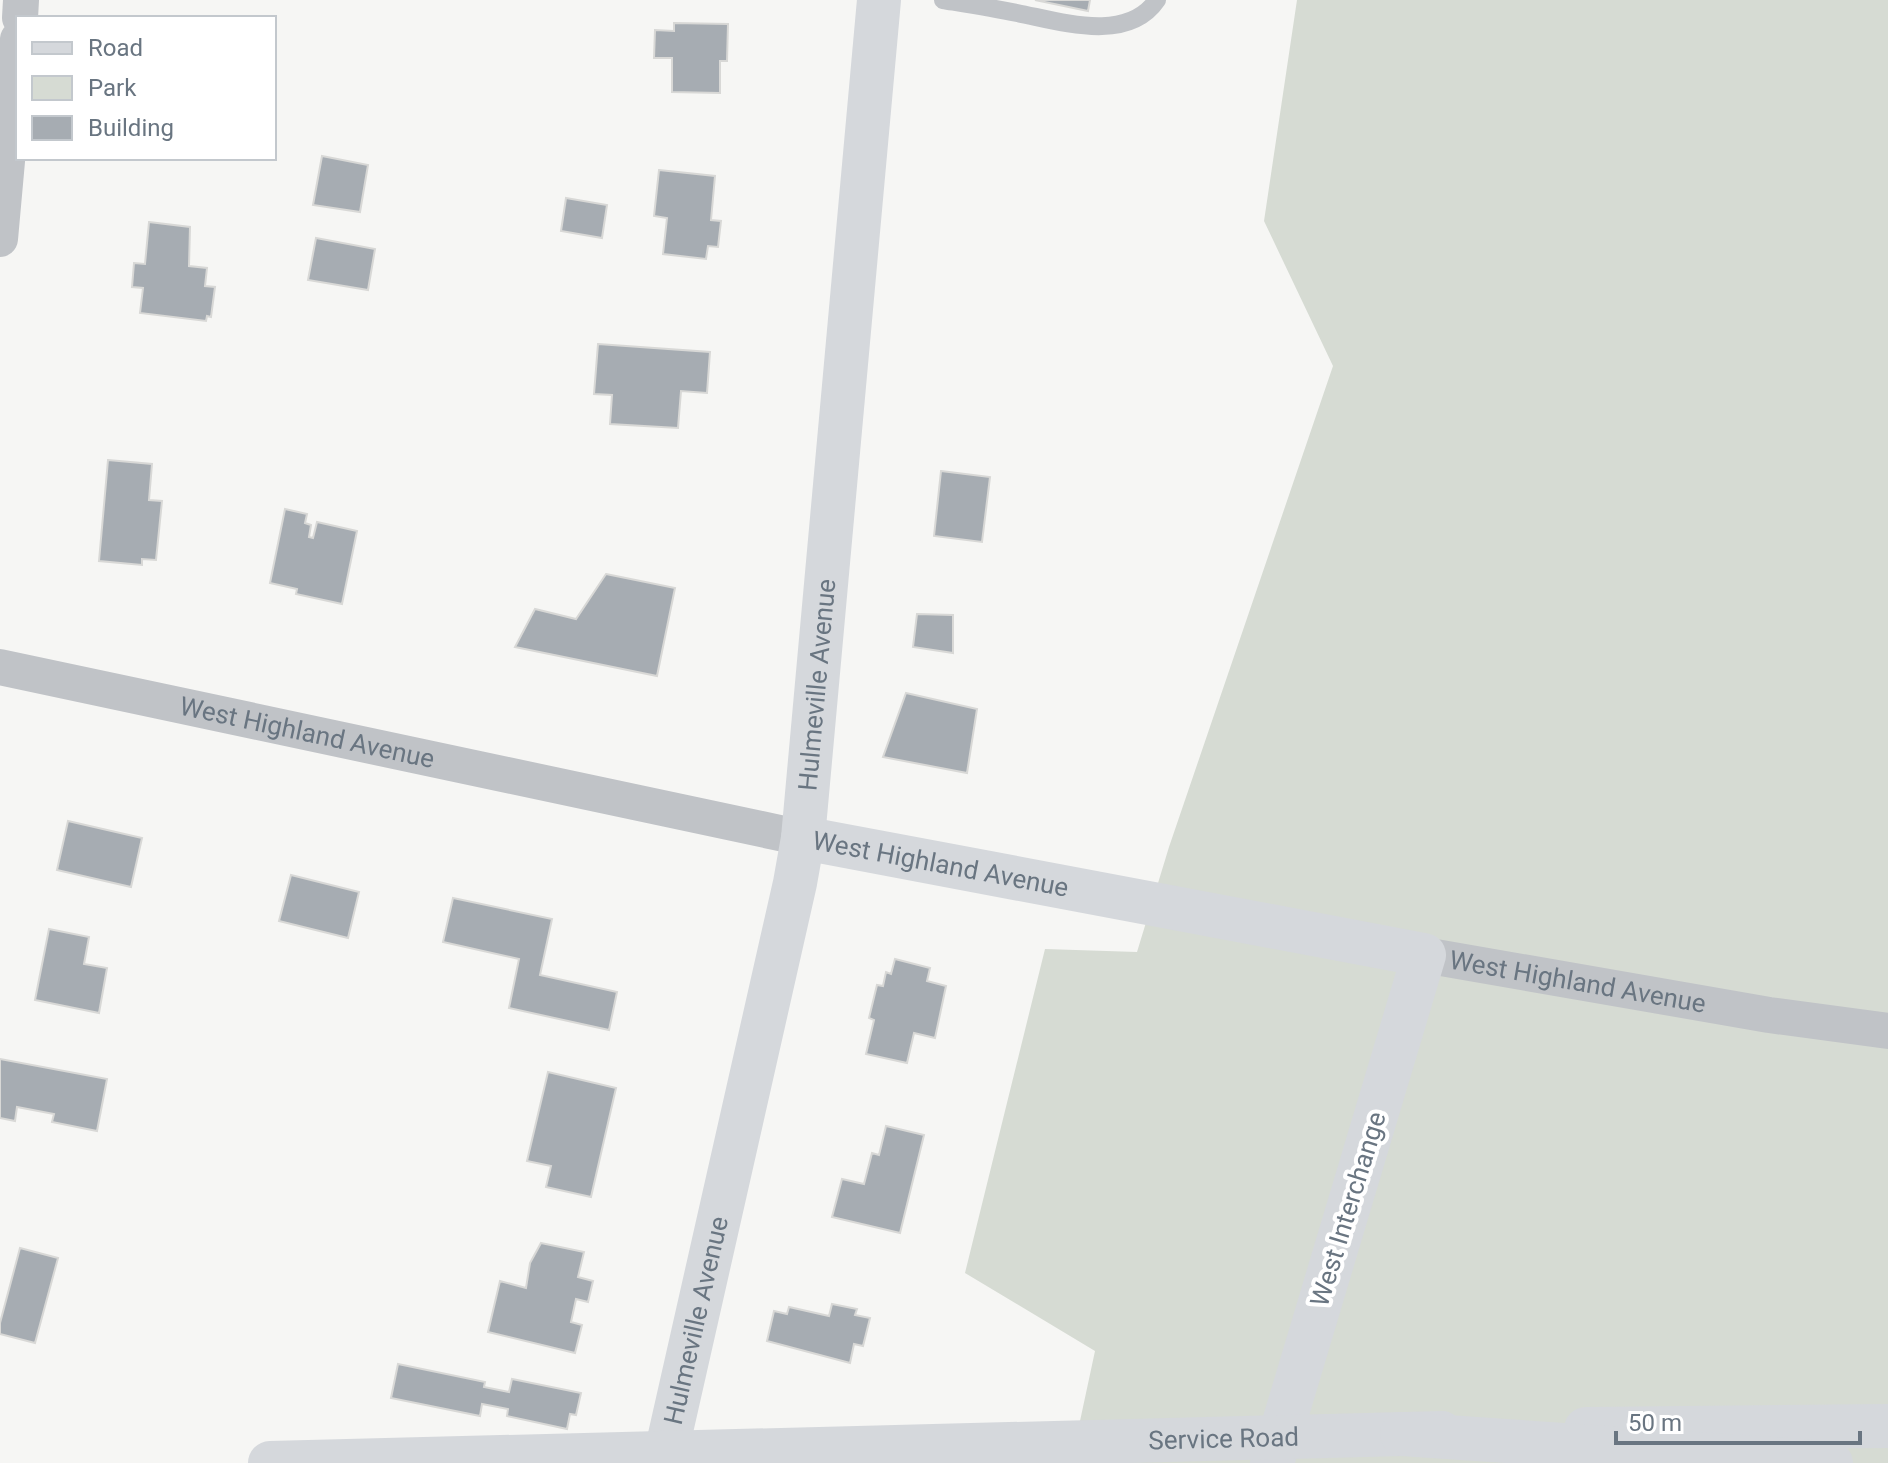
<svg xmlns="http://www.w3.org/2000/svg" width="1888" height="1463" font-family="Roboto,sans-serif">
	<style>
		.green { fill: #d6dbd3 }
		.building { fill: #a6acb2; stroke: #d8d8d6; stroke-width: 2 }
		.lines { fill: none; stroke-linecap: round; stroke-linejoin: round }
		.lane { stroke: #c0c3c7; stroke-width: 18 }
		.street { stroke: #c0c3c7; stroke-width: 36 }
		.secondary { stroke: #d5d8dc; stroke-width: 44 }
		.highway { stroke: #d5d8dc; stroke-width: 44 }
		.labels { text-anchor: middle; stroke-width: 8; stroke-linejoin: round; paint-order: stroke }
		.street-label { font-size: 26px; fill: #697581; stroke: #fff }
	</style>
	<rect width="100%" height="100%" fill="#f6f6f4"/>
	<!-- green -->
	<path class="green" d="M1297 0H1888V1463H1071L1095 1351 965 1273 1045 949 1137 952 1169 847 1333 366 1264 221Z"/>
	<!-- building -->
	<path class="building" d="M1035 0H1090L1088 11Z
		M674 23 728 24 727 61H720V93L672 92V58H654L655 30 674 31Z
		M322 156 368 165 360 212 313 205Z
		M659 170 715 176 711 220 721 221 718 247 708 246 706 259 663 254 667 218 654 216Z
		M566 198 607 205 602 238 561 231Z
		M149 222 190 227 189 266 207 268 205 286 215 287 211 317 207 316 206 321 140 313 143 288 132 287 134 263 145 264Z
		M316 238 375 249 368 290 308 280Z
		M598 344 710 352 707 393 681 391 678 428 610 424 612 395 594 394Z
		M108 460 152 464 149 500 162 501 156 560 142 559V565L99 561Z
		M941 471 990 477 982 542 934 536Z
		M285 509 307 514 305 523 311 525 309 537 313 538 317 522 357 531 342 604 296 594 297 589 270 583Z
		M606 574 675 588 657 676 515 647 535 609 576 619Z
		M917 614 953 615V653L913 647Z
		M906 693 977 709 967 773 883 757Z
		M68 821 142 838 131 887 57 870Z
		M291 875 359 892 348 938 279 921Z
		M453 898 552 919 540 975 617 992 609 1030 509 1008 519 959 443 942Z
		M49 929 89 937 84 964 107 968 99 1013 35 1000Z
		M895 959 930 968 927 981 946 986 935 1038 914 1033 907 1063 866 1054 874 1020 869 1018 877 985 883 986 886 972 891 974Z
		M0 1059 107 1079 97 1131 52 1122 54 1114 17 1107 15 1121 0 1118Z
		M548 1072 616 1088 591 1197 546 1187 551 1166 527 1161Z
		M886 1126 924 1135 900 1233 832 1217 842 1179 864 1184 872 1153 879 1155Z
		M541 1243 584 1252 578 1277 593 1281 588 1302 576 1299 571 1322 582 1325 575 1353 488 1332 500 1281 526 1288 530 1263Z
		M20 1248 58 1258 35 1343 0 1334V1323Z
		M832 1304 857 1309 855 1315 870 1318 863 1346 854 1344 850 1363 767 1341 774 1311 787 1314 789 1307 829 1316Z
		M398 1364 485 1382 484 1387 509 1392 512 1379 581 1393 576 1415 570 1414 567 1429 507 1416 508 1409 482 1404 480 1416 391 1398Z"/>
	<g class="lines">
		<!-- lane -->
		<path class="lane" d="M943 0C967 4 992 8 1017 13 1059 21 1127 44 1157 0"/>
		<!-- street -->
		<g class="street">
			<path d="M20 18 21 0"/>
			<path d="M0 239 18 39"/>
			<path id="s1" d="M0 667 803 838"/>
			<path id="s2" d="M1424 955 1769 1015 1888 1031"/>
		</g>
		<!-- secondary -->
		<g class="secondary">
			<path id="s3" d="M803 838 1424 955 1272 1463"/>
			<path d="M1586 1429 1888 1426"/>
			<path id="s4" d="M666 1453 795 883 803 838 879 0"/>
			<path id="s5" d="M270 1463 1442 1433"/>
		</g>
		<!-- highway -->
		<path class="highway" d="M1402 1434 1831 1463"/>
	</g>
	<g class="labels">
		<!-- street labels -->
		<g class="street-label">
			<text dy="9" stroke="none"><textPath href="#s4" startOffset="784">Hulmeville Avenue</textPath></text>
			<text dy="9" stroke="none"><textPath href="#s1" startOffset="314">West Highland Avenue</textPath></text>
			<text dy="9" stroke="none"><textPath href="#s3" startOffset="140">West Highland Avenue</textPath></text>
			<text dy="9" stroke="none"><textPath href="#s2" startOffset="156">West Highland Avenue</textPath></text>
			<text transform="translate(1348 1209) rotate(-73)" y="9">West Interchange</text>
			<text dy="9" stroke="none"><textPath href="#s4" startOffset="136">Hulmeville Avenue</textPath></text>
			<text dy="9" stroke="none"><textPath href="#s5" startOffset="954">Service Road</textPath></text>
		</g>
	</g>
	<!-- legend -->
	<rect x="16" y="16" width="260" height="144" fill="#ffffff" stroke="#c3c8cd" stroke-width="2"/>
	<rect x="32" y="42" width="40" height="12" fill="#d5d8dc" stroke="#c3c8cd" stroke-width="2"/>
	<text x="88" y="56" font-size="24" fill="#697581">Road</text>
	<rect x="32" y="76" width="40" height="24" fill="#d6dbd3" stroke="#c3c8cd" stroke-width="2"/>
	<text x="88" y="96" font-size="24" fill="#697581">Park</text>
	<rect x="32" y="116" width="40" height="24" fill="#a6acb2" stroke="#c3c8cd" stroke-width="2"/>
	<text x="88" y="136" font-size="24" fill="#697581">Building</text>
	<!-- scale -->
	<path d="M1616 1431v12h244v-12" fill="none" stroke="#697581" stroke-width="4"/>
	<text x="1628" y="1431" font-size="24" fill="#697581" stroke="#ffffff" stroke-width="6" paint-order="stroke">50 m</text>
</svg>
